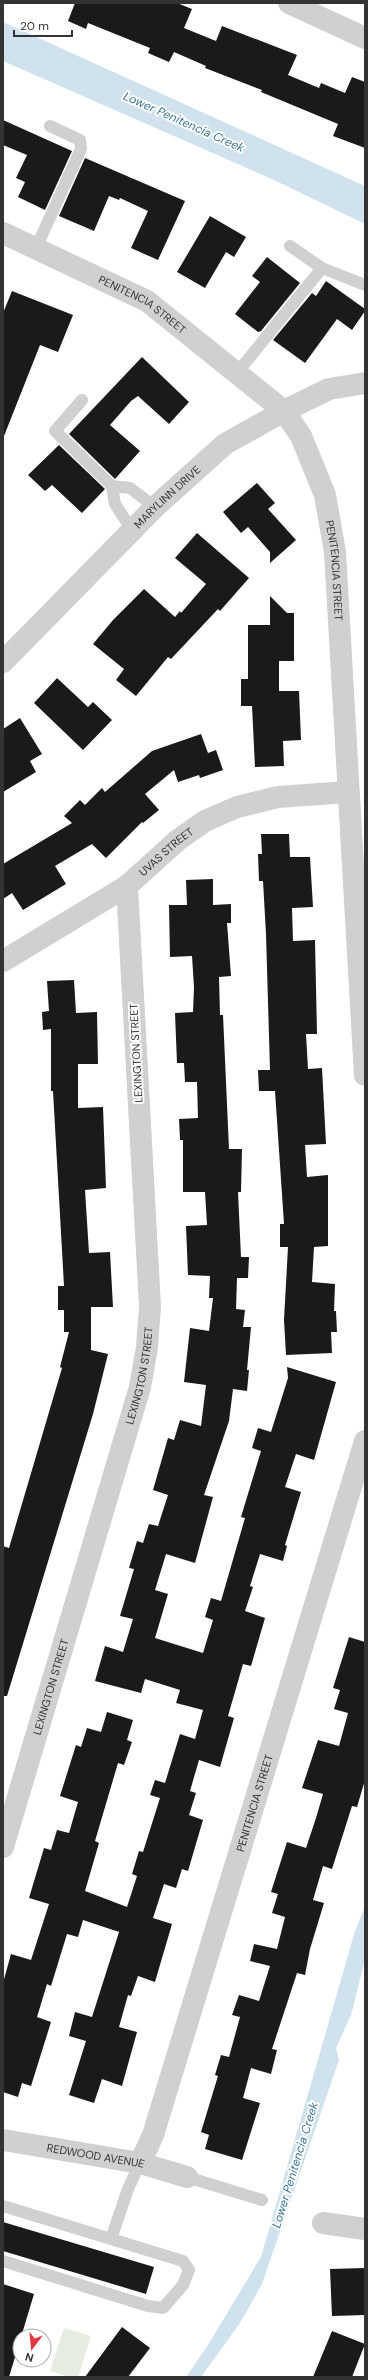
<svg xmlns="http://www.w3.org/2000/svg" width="368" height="2380" font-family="'DM Sans',sans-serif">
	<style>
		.green { fill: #e6ecdf }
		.water { fill: #cfe2ee }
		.building { fill: #1a1a1a }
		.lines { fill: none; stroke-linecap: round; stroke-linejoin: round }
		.service { stroke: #d0d0d0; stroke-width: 12 }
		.minor { stroke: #d0d0d0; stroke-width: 22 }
		.tertiary { stroke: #d0d0d0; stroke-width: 22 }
		.labels { text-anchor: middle; stroke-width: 4; stroke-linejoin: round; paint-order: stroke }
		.street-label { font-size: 11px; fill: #333; stroke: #fff }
		.water-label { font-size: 12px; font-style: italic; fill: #3f7597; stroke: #fff }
	</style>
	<rect width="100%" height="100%" fill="#fff"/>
	<!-- green -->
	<path class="green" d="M64 2328 91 2336 78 2377H70L50 2371Z"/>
	<!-- water -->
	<path class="water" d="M3 22 365 186V224L274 180 3 61Z
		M365 1906V1959L351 2015 336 2048 339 2060 262 2284 240 2323 201 2377H186L208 2345 261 2257 355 1931Z"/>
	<!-- building -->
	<path class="building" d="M75 3H177L192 9 184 28 216 41 222 26 297 55 288 75 319 88 321 83 345 93 352 77 365 82V148L333 136 338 124 261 92 262 90 205 68 206 66 174 52 169 62 148 53 150 48 88 23 86 29 68 21Z
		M3 120 72 151 45 210 18 197 25 182 16 178 27 155 3 145Z
		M85 158 185 201 158 260 131 248 148 211 120 198 119 200 109 196 94 231 59 216Z
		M210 216 246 237 234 257 226 252 205 288 177 272Z
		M267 257 300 283 261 331 258 332 235 314 260 282 252 276Z
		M326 281 365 309V311L352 330 337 319 305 363 273 340 312 293 316 296Z
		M12 291 73 315 58 352 40 345 4 436 3 313Z
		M142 357 189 402 169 424 138 396 131 401 110 425 140 451 115 479 69 434Z
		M59 445 105 489 82 513 52 485 45 491 28 475Z
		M257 483 275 503 268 509 296 540 270 563V552L248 527 241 533 223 512Z
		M197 533 249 578 220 611 218 609 171 659 168 657 136 696 116 680 124 669 93 644 113 620 144 589 175 617 180 611 181 613 206 584 175 558Z
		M270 596 287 613H294V661H279V691H299L301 740 283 741 284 766 255 767 252 706H241V679H248V625H270Z
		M57 678 88 707 93 702 112 720 83 750 34 703Z
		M20 718 42 754 30 761 36 772 3 792V729Z
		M201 734 208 753 216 750 223 770 200 778 199 775 178 782 174 770 145 794 159 810 143 823 142 822 106 858 92 844 55 866 66 884 23 910 12 893 3 899V864L72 823 64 816 80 800 85 805 102 788 105 792 152 751Z
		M261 834H289L290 857H310L313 907 292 908 293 941 315 940 317 1034H306L308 1069 322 1068 326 1144 305 1145 307 1177 328 1175V1246L314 1247 312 1282 335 1284 334 1311H336L337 1332H331L332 1353 286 1355 284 1320 288 1247H280V1224H284L275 1091H259L258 1070H270L266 934 263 881H259L258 854H262Z
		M213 879V905L231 904V923H227L231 976 219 977 220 1015H223L229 1149H242L241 1192H238L241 1257H249L248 1278H237L236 1309 245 1310 243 1327H251L247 1370H249L247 1391 233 1389 229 1421 204 1495 213 1497 195 1563 166 1554 155 1590 168 1594 155 1638 203 1653 213 1620 205 1617 211 1598 221 1601 245 1518 241 1517 261 1451 252 1448 258 1428 271 1432 288 1378 287 1367 336 1382 314 1460 296 1454 285 1487 301 1492 285 1545 287 1546 283 1561 260 1554 250 1586 253 1587 245 1611 265 1618 251 1666 243 1664 228 1716 234 1718 220 1767 199 1760 190 1791 196 1793 189 1815 203 1820 188 1871 182 1869 176 1888 164 1884 153 1918 172 1924 155 1982 138 1976 131 1996 128 1995 119 2027 137 2032 122 2086 102 2079 94 2103 69 2095 86 2041 69 2036 75 2012 92 2017 119 1932 83 1920 78 1937 67 1934 51 1986 47 1984 37 2017 51 2022 31 2086 22 2083 18 2097 3 2092V1983L11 1954 31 1960 49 1904 29 1898 44 1848 51 1850 57 1830 69 1833 78 1802 60 1796 76 1745 81 1747 87 1728 101 1732 107 1712 133 1720 127 1740 132 1742 124 1765 118 1763 95 1841 99 1843 85 1891 127 1907 137 1876 132 1874 139 1851 143 1852 160 1798 150 1795 155 1780 165 1783 180 1734 195 1739 203 1710 176 1703 180 1690 145 1679 141 1693 95 1681 105 1646 123 1652 133 1619 120 1616 134 1569 129 1568 137 1541 143 1543 149 1524 158 1526 168 1495 153 1490 168 1438 174 1440 180 1420 201 1426 206 1385 184 1382 190 1328 209 1331 213 1298H209L210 1276 188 1275 186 1226 207 1225 205 1192H183V1140H180L179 1119 198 1118 197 1082H185L184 1063H177L175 1013 193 1012 194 987 192 956 170 957 169 905H187L186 880Z
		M74 980 76 1013 97 1012 98 1064H78V1108L103 1107 106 1188 85 1190 89 1253 110 1252 113 1307H91V1350L108 1354 93 1414 7 1696H3V1546L9 1548 62 1368 60 1367 69 1332H64V1310H58V1286H64L53 1091H51V1029L43 1030 42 1012 49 1011 47 981Z
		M349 1637 365 1642V1780L357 1807 352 1806 332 1869 323 1866 313 1900 324 1903 310 1949 305 1975 297 1973 272 2049 277 2050 271 2074 251 2068 243 2098 260 2103 242 2160 205 2149 209 2135 201 2132 218 2076 215 2075 221 2055 229 2057 240 2017 232 2015 239 1995 259 2001 270 1966 250 1961 254 1944 277 1949 285 1917 272 1913 278 1894 271 1892 287 1842 306 1848 316 1818 323 1794 302 1788 318 1740 339 1746 348 1713 334 1709 340 1690 333 1688Z
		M3 2222 154 2267 146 2294 3 2251Z
		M365 2268V2315L332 2316 330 2269Z
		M3 2284 34 2294 9 2377H3Z
		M122 2327 150 2348 128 2377H85Z
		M332 2331 365 2344 352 2377H313Z"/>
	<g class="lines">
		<!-- service -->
		<path class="service" d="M290 246 322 268
			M36 248 81 149 80 140 50 126
			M237 373 322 268 365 285
			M82 400 55 431 112 486 115 504 132 530
			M112 486 130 488 155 507
			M187 2177 262 2200
			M3 2206 183 2261 189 2270 183 2285 163 2308 148 2306 3 2261
			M111 2239 128 2189 140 2163"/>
		<!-- minor -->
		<g class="minor">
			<path d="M289 3 365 38"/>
			<path id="s1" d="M3 233 147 301 284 411 301 436 325 495 335 552 365 1075"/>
			<path id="s2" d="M3 961 127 886 178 840 205 821 237 807 278 797 347 792"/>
			<path id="s3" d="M3 1847 140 1387 147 1347 150 1307 127 886"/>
			<path id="s4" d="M3 2140 140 2163 187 2177"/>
			<path id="s5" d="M140 2163 153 2135 365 1441"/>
			<path d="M323 2223 365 2229"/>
		</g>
		<!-- tertiary -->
		<path class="tertiary" id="s6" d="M3 662 155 507 225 444 284 411 329 389 365 383"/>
	</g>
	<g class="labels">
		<!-- street labels -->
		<g class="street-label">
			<text dy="4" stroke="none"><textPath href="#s1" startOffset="157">PENITENCIA STREET</textPath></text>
			<text dy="4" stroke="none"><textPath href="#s6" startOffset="233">MARYLINN DRIVE</textPath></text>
			<text dy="4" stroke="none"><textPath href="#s1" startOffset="505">PENITENCIA STREET</textPath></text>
			<text dy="4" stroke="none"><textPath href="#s2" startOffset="197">UVAS STREET</textPath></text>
			<text transform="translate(136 1053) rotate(-93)" y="4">LEXINGTON STREET</text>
			<text dy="4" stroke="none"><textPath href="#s3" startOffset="491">LEXINGTON STREET</textPath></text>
			<text dy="4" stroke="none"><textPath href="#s3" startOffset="167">LEXINGTON STREET</textPath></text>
			<text dy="4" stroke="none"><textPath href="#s5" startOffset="378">PENITENCIA STREET</textPath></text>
			<text dy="4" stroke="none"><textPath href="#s4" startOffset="94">REDWOOD AVENUE</textPath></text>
		</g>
		<!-- water labels -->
		<g class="water-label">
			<text transform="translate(184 122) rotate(24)" y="4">Lower Penitencia Creek</text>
			<text transform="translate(295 2165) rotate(-73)" y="4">Lower Penitencia Creek</text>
		</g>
	</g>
	<!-- border -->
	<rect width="368" height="2380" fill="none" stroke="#333333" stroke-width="8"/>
	<!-- north arrow -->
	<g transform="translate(32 2348) rotate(196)"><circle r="19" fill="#ffffff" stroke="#adadad"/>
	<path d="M0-3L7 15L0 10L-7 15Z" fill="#e63946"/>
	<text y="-6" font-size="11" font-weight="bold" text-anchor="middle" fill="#333333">N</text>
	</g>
	<!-- scale -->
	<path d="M14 30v6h58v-6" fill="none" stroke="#333333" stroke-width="2"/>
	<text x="20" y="30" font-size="12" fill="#333333" stroke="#ffffff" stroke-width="3" paint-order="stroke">20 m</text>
</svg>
